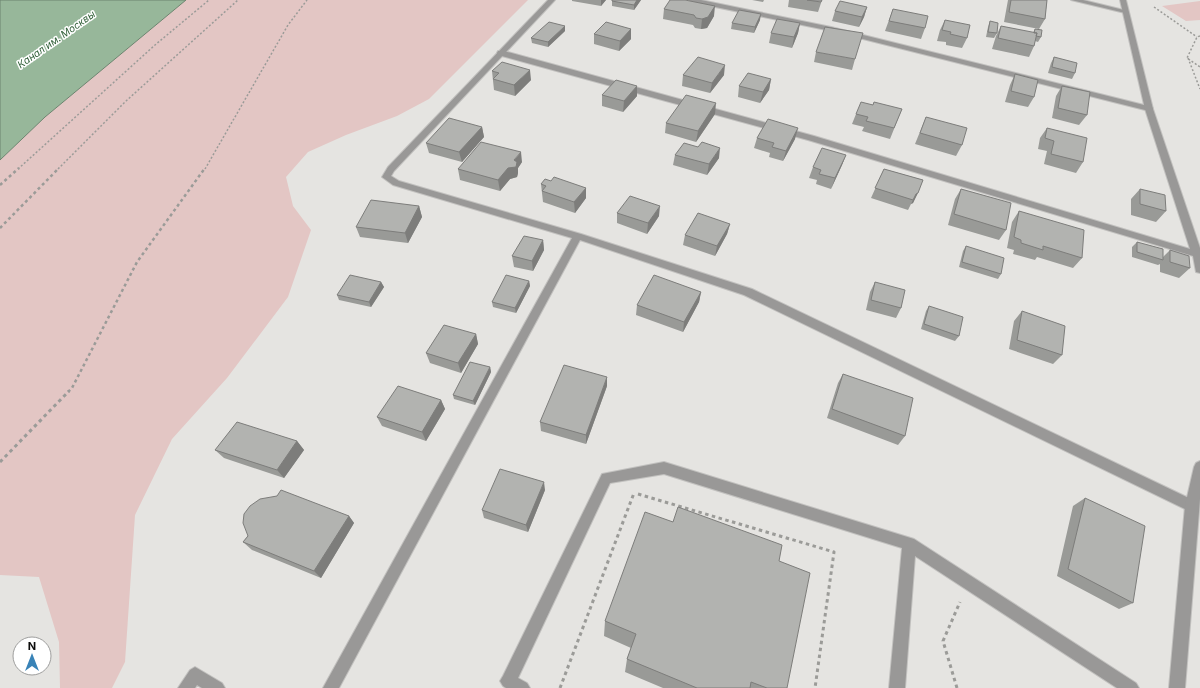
<svg xmlns="http://www.w3.org/2000/svg" width="1200" height="688" font-family="Inter,sans-serif">
	<style>
		.green { fill: #e3c6c4 }
		.water { fill: #97b79a; stroke: #6d846f }
		.lines { fill: none; stroke-linecap: round; stroke-linejoin: round }
		.service-casing { stroke: #c2c1bf; stroke-width: 2 }
		.minor-casing { stroke: #c2c1bf; stroke-width: 2 }
		.path-far2 { stroke: #9b9b98; stroke-width: 1.5; stroke-dasharray: 2 2; stroke-linecap: butt }
		.path-far1 { stroke: #9b9b98; stroke-width: 2.5; stroke-dasharray: 3 3; stroke-linecap: butt }
		.path { stroke: #9b9b98; stroke-width: 3; stroke-dasharray: 3.5 3.5; stroke-linecap: butt }
		.service { fill: #999897; fill-rule: evenodd }
		.minor { fill: #999897; fill-rule: evenodd }
		.wall { fill: #999a97 }
		.shaded-wall { fill: #7d7d7b }
		.building { fill: #b2b3b0; stroke: #7d7d7b }
		.labels { text-anchor: middle; stroke-width: 3; stroke-linejoin: round; paint-order: stroke }
		.far-water-label { font-size: 10px; font-style: italic; fill: #2d5d35; stroke: #fff }
	</style>
	<rect width="100%" height="100%" fill="#e5e4e1"/>
	<!-- green -->
	<path class="green" d="M186 0H528L429 99 397 116 346 135 308 152 286 177 293 206 311 230 288 297 227 378 172 439 135 515 125 662 112 688H60L59 642 39 577 0 575V160L45 117Z
		M1200 1V20L1186 21 1162 6Z"/>
	<!-- water -->
	<path class="water" d="M0 0H186L45 117 0 160Z"/>
	<g class="lines">
		<!-- service casing -->
		<g class="service-casing">
			<path id="service" d="M548 0H555L394 171 391 176 399 181 581 234 752 289 1197 502 1199 506 1197 510 1192 512 1187 510 744 295 580 240 339 688H323L572 238 393 185 382 177 388 167Z
				M688 0H701L831 27 1152 107 1153 109 1149 111 831 31 691 2Z
				M1071 0H1083L1128 11 1125 13Z
				M664 462 914 539 1136 683 1139 688H1117L915 556 905 688H889L902 548 664 474 610 483 518 678 527 683 530 688H506L503 686 500 681 503 676 602 474Z
				M195 667 222 683 225 688H202L197 685 195 688H178L190 670Z"/>
		</g>
		<!-- minor casing -->
		<g class="minor-casing">
			<path id="minor" d="M1120 0H1126L1153 109 1200 248V273L1196 272 1193 256 808 140 498 55 497 53 498 51H504L814 136 1190 249 1145 109Z
				M1200 461V499L1185 688H1169L1185 506 1194 467 1196 463Z"/>
		</g>
		<!-- path-far2 -->
		<path class="path-far2" d="M1154 7 1197 37
			M1200 36 1197 37 1187 58 1200 67
			M1188 58 1200 89
			M18 169 155 45 209 0
			M58 169 126 101 238 0
			M205 169 288 25 307 0"/>
		<!-- path-far1 -->
		<path class="path-far1" d="M0 185 19 168
			M0 228 59 168
			M68 392 72 388 137 262 205 168"/>
		<!-- path -->
		<path class="path" d="M0 462 69 391
			M638 494 834 552 815 688
			M560 688 634 493
			M957 688 943 641 960 602"/>
		<!-- service -->
		<use href="#service" class="service"/>
		<!-- minor -->
		<use href="#minor" class="minor"/>
	</g>
	<!-- wall -->
	<path class="wall" d="M572 0H606L601 6 572 1Z
		M641 0 634 10 612 6V1Z
		M752 0H764L763 2Z
		M789 0H822L818 12 788 7Z
		M1008 0H1047L1045 19 1039 29 1004 22Z
		M867 7 864 17 859 27 832 21 835 11Z
		M664 9 714 16 707 28 701 29 695 28 693 25 663 19Z
		M893 9 925 28 921 39 885 31Z
		M760 20 754 33 731 29 732 23Z
		M945 20 967 38 962 48 946 45V42L937 41 940 30Z
		M990 21 997 33 994 38 986 37 988 27Z
		M800 23 798 33 792 48 769 43 771 33Z
		M1001 26 1033 33 1035 29 1041 37 1038 42 1035 41 1034 46 1029 57 992 49 996 36Z
		M631 29V39L619 51 594 44V34Z
		M565 31 548 47 532 43 531 38Z
		M816 52 855 59 852 70 814 62Z
		M1054 57 1075 73 1072 79 1048 73 1051 63Z
		M492 71 531 80 515 96 494 90Z
		M1015 74 1034 97 1028 107 1005 102 1010 85Z
		M683 75H724L710 93 682 86Z
		M771 79 769 90 760 103 738 97 739 86Z
		M1062 86 1087 115 1079 125 1052 118 1056 96Z
		M602 95 637 96 623 112 602 106Z
		M873 105 902 109 890 139 862 131 864 127 852 124 856 114Z
		M715 114 696 142 665 133 666 123Z
		M926 117 962 145 956 156 915 144Z
		M482 127 484 137 462 162 429 153 426 143Z
		M1047 128 1083 162 1076 173 1044 164 1047 151 1038 149 1040 138Z
		M757 138 795 139 783 161 769 157 770 153 754 148Z
		M675 155 719 158 707 175 673 165Z
		M846 155 842 165 831 189 816 184 817 180 809 178 813 167Z
		M522 162 518 168V173L517 177 510 179 500 191 460 180 458 169Z
		M884 169 923 180 913 203 911 204 908 210 871 198Z
		M551 181 586 188V198L575 213 543 202 541 184Z
		M961 189 1006 230 999 240 948 225 955 199Z
		M1140 189 1166 211 1156 222 1131 215V199Z
		M419 206 422 217 408 243 360 237 356 227Z
		M1019 211 1082 258 1073 268 1037 257 1035 260 1013 254 1014 250 1007 248 1012 222Z
		M617 213 659 216 647 234 617 223Z
		M730 224 727 234 715 256 683 245 685 235Z
		M543 240 544 250 533 271 514 267 512 256Z
		M1137 242 1163 257 1170 250 1190 268 1179 278 1160 272V264L1158 265 1132 257V247Z
		M966 246 1001 274 998 279 959 267 963 251Z
		M529 281 530 286 516 313 493 307 492 302Z
		M381 282 384 287 371 307 339 300 337 295Z
		M875 282 901 308 896 318 866 310 870 292Z
		M701 292 699 302 683 332 636 315 637 305Z
		M929 306 959 336 955 341 921 329 926 311Z
		M1022 311 1062 355 1053 364 1009 349 1014 321Z
		M476 334 478 344 461 373 430 363 426 353Z
		M490 367 491 372 475 405 454 399 453 395Z
		M843 374 905 436 898 445 827 418 838 383Z
		M607 386 586 444 541 431 540 422Z
		M441 400 445 409 426 441 382 426 377 417Z
		M297 441 304 450 284 478 224 458 215 450Z
		M545 490 528 532 484 518 482 510Z
		M277 496 349 516 354 523 321 578 252 550 243 542Z
		M1085 498 1133 603 1119 609 1057 576 1073 506Z
		M779 561 787 688H663L625 672 627 659 631 648 604 636 605 621Z"/>
	<!-- shaded-wall -->
	<path class="shaded-wall" d="M601 0H606L601 6Z
		M637 0H641L634 10V5Z
		M715 6 714 16 707 28 701 29 702 19Z
		M867 7 864 17 859 27 862 17Z
		M761 14 760 20 754 33 755 27Z
		M800 23 798 33 792 48 794 37Z
		M565 26V31L548 47V42Z
		M631 29V39L619 51 620 41Z
		M725 65 724 75 710 93 712 83Z
		M530 70 531 80 515 96 514 85Z
		M771 79 769 90 760 103 763 92Z
		M637 86V96L623 112 624 101Z
		M716 103 715 114 696 142 698 131Z
		M482 127 484 137 462 162 459 152Z
		M798 128 795 139 783 161 786 151Z
		M720 148 719 158 707 175 709 164Z
		M521 152 522 162 518 168V173L517 177 510 179 500 191 498 180Z
		M846 155 842 165 831 189 835 178Z
		M586 188V198L575 213 574 202Z
		M918 193 913 203 911 204 916 194Z
		M419 206 422 217 408 243 405 233Z
		M660 206 659 216 647 234 648 223Z
		M730 224 727 234 715 256 717 246Z
		M543 240 544 250 533 271 532 261Z
		M529 281 530 286 516 313 515 308Z
		M381 282 384 287 371 307 369 302Z
		M701 292 699 302 683 332 684 322Z
		M476 334 478 344 461 373 458 363Z
		M490 367 491 372 475 405 473 401Z
		M607 377V386L586 444V435Z
		M441 400 445 409 426 441 422 432Z
		M297 441 304 450 284 478 277 470Z
		M544 482 545 490 528 532 526 525Z
		M349 516 354 523 321 578 314 571Z"/>
	<!-- building -->
	<path class="building" d="M612 0H637L634 5 612 1Z
		M670 0H685L715 6 708 17 702 19 696 18 694 15 664 9Z
		M807 0H822L821 2Z
		M1011 0H1047L1045 19 1009 12Z
		M840 1 867 7 862 17 835 11Z
		M893 9 928 16 925 28 889 21Z
		M739 10 761 14 755 27 732 23Z
		M777 19 800 23 794 37 771 33Z
		M945 20 970 25 967 38 950 34 951 32 942 30Z
		M990 21 998 23 997 33 988 32Z
		M549 22 565 26 548 42 531 38Z
		M606 22 631 29 620 41 594 34Z
		M1001 26 1037 33 1034 46 998 38Z
		M825 27 863 33 855 59 816 52Z
		M1035 29 1042 30 1041 37 1036 36 1037 33H1034Z
		M698 57 725 65 712 83 683 75Z
		M1054 57 1077 63 1075 73 1052 67Z
		M502 62 530 70 514 85 493 79 499 73 492 71Z
		M748 73 771 79 763 92 739 86Z
		M1015 74 1038 80 1034 97 1011 91Z
		M616 80 637 86 624 101 602 95Z
		M1062 86 1090 92 1087 115 1058 108Z
		M686 95 716 103 698 131 666 123Z
		M861 102 873 105 874 102 902 109 894 128 866 121 868 117 856 114Z
		M926 117 967 128 962 145 920 133Z
		M449 118 482 127 459 152 426 143Z
		M768 119 798 128 786 151 772 147 774 143 757 138Z
		M1047 128 1087 138 1083 162 1051 154 1054 141 1045 138Z
		M481 142 521 152 514 160 517 162 516 167 508 168 498 180 458 169Z
		M702 142 720 148 709 164 675 155 684 143 698 147Z
		M822 148 846 155 835 178 819 174 821 170 813 167Z
		M884 169 923 180 918 193 916 194 913 200 875 188Z
		M554 177 586 188 574 202 542 191 546 186 541 184 545 179 551 181Z
		M961 189 1011 203 1006 230 954 214Z
		M1140 189 1165 195 1166 211 1140 204Z
		M630 196 660 206 648 223 617 213Z
		M371 200 419 206 405 233 356 227Z
		M1019 211 1084 230 1082 258 1043 246V250L1021 243V240L1014 237Z
		M698 213 730 224 717 246 685 235Z
		M524 236 543 240 532 261 512 256Z
		M1137 242 1163 249V260L1137 252Z
		M966 246 1004 258 1001 274 962 262Z
		M1170 250 1189 256 1190 268 1170 262Z
		M350 275 381 282 369 302 337 295Z
		M506 275 529 281 515 308 492 302Z
		M654 275 701 292 684 322 637 305Z
		M875 282 905 290 901 308 871 300Z
		M929 306 963 317 959 336 924 324Z
		M1022 311 1065 326 1062 355 1017 340Z
		M444 325 476 334 458 363 426 353Z
		M470 362 490 367 473 401 453 395Z
		M564 365 607 377 586 435 540 422Z
		M843 374 913 398 905 436 832 409Z
		M398 386 441 400 422 432 377 417Z
		M237 422 297 441 277 470 215 450Z
		M500 469 544 482 526 525 482 510Z
		M281 490 349 516 314 571 243 542 248 536 243 523 244 514 250 506 260 499 277 496Z
		M1085 498 1145 526 1133 603 1068 569Z
		M678 507 782 545 779 561 810 573 787 688H767L751 682 750 688H697L627 659 636 634 605 621 645 512 673 522Z"/>
	<g class="labels">
		<!-- far-water labels -->
		<g class="far-water-label">
			<text transform="translate(56 39) rotate(-35)" y="4">Канал им. Москвы</text>
		</g>
	</g>
	<!-- north arrow -->
	<g transform="translate(32 656)"><circle r="19" fill="#ffffff" stroke="#9e9e9d"/>
	<path d="M0-3L7 15L0 10L-7 15Z" fill="#3983b7"/>
	<text y="-6" font-size="11" font-weight="bold" text-anchor="middle" fill="#0c0c0b">N</text>
	</g>
</svg>
